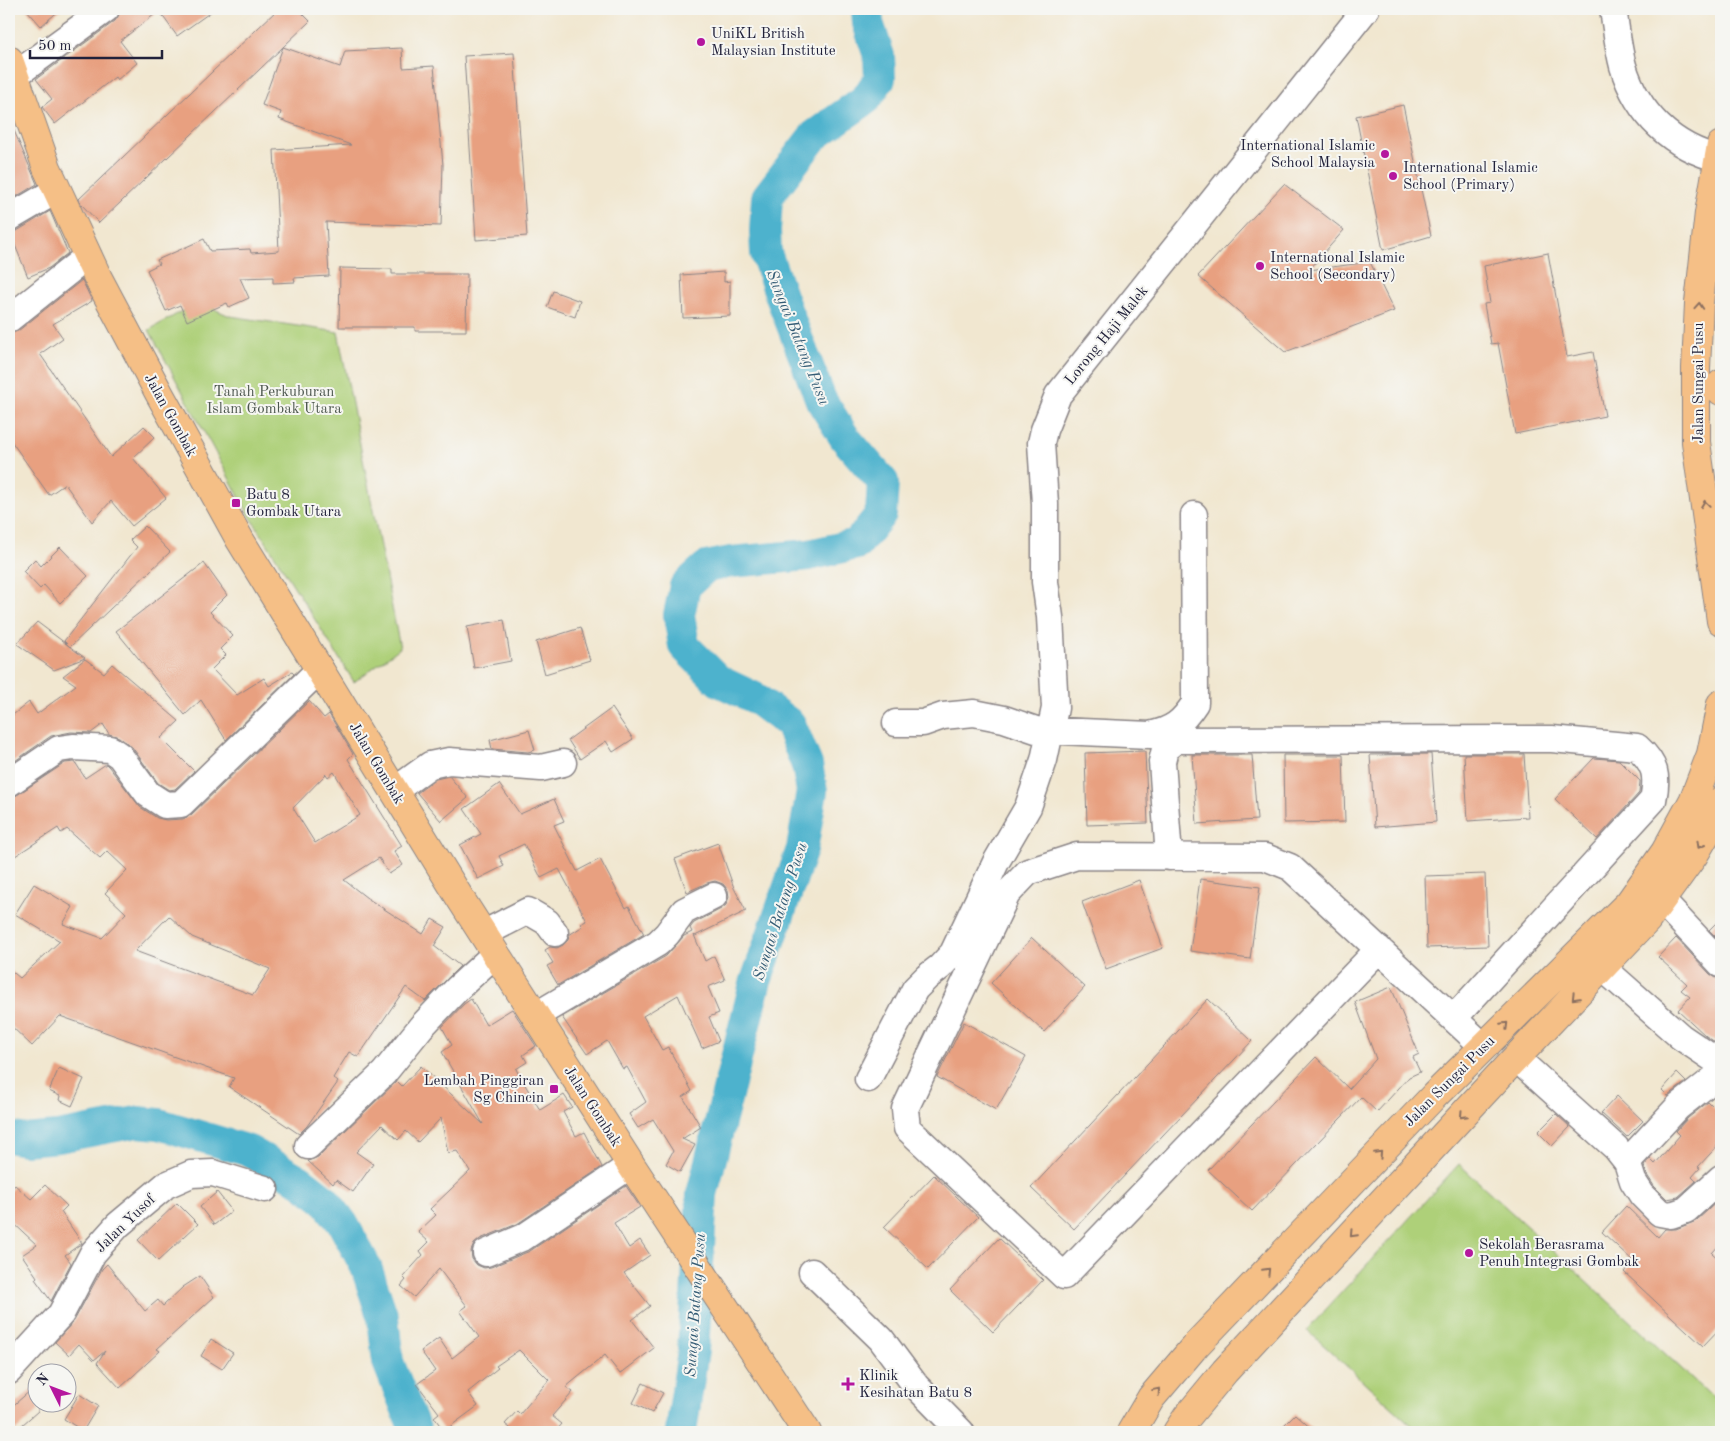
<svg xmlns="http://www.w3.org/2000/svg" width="1730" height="1441" font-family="'Old Standard TT',serif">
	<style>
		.green { fill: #aed079; stroke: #68795a }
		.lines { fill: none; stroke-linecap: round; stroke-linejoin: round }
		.river { stroke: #4eb2cd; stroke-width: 32 }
		.building { fill: #e8a080; fill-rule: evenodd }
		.minor-casing { stroke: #8a8486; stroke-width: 29 }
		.major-casing { stroke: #8a8486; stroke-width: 30 }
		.minor { stroke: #fff; stroke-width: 26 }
		.major { stroke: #f5bf86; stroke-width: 28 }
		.oneway { stroke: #8c7060 }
		.poi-dot { fill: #b5179e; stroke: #f6f6f2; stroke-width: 2 }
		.labels { text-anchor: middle; stroke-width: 4; stroke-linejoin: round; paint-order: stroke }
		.poi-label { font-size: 15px; fill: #22223b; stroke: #f6f6f2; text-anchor: start }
		.street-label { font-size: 15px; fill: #22223b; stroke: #f6f6f2 }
		.park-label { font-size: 15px; fill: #4c564e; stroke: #f6f6f2 }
		.water-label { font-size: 16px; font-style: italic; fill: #345c75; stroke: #f6f6f2 }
	</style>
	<rect width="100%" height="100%" fill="#f6f6f2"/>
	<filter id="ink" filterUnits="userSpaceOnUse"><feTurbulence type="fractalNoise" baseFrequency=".02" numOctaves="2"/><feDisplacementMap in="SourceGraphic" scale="10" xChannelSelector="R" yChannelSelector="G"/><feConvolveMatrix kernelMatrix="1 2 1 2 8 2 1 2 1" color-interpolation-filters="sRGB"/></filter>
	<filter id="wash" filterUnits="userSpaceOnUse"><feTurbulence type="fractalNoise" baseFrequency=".0096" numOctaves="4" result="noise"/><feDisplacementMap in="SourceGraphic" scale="20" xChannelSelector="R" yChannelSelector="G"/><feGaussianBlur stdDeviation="1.12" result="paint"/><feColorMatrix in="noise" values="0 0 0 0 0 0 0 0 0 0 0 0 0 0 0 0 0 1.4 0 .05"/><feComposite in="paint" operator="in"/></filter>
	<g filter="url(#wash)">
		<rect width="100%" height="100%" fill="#f1e7d0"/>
		<!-- green -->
		<path class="green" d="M198 302 230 316 338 332 400 648 354 682 248 513 149 330Z
			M1459 1164 1721 1405V1432H1419L1307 1330Z"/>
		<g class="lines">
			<!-- river -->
			<path class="river" d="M9 1137 25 1140 58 1137 137 1122 159 1124 249 1151 299 1180 325 1200 343 1224 366 1267 383 1318 388 1362 416 1432
				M681 1432 693 1351 702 1194 755 984 802 849 812 791 807 765 790 724 755 698 719 681 684 646 679 615 685 586 706 567 731 562 809 555 857 544 881 514 883 482 845 438 821 400 782 299 766 253 765 231 767 197 814 136 866 99 880 78 879 56 868 23 867 9"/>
		</g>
		<g id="blocks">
			<!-- building -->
			<path class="building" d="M26 9H61L41 26Z
				M126 9H215L177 36 159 11 120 41 137 63 117 80 115 77 55 124 42 107 52 99 36 79 115 21 120 13Z
				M278 9H298L310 21 283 47 340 67 345 51 402 48 403 68 434 66 443 165 441 226 326 222 329 276 294 278 295 282 273 283V277L240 278 249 298 229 307 227 303 187 321 180 305 166 311 147 270 159 264 157 260 204 239 210 251 250 249 251 253 279 251 274 150 351 145 279 119 281 112 262 105 283 47 99 223 81 204 79 199Z
				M514 53 527 236 476 240 464 56Z
				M1403 105 1431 236 1383 250 1356 116Z
				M9 119 37 184 9 201Z
				M1284 184 1344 230 1309 270 1370 262 1394 311 1285 352 1198 276Z
				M50 211 68 253 49 268 28 277 10 233 17 231Z
				M1548 253 1567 357 1593 352 1605 416 1515 434 1498 343 1491 344 1484 304 1490 303 1484 266Z
				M340 268 392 269V274H467L466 331H415V327H339Z
				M724 272V282L730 281V316L683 318 681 275Z
				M82 280 92 301 53 324 63 338 40 354 111 457 144 426 155 437 133 458 166 498 132 526 111 501 92 522 65 484 49 495 9 438V334L18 331Z
				M553 291 580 301 575 317 547 307Z
				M145 526 170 552 70 647 64 641 137 547 130 540Z
				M60 547 88 576 60 603 44 585 40 589 23 571 35 559 41 566Z
				M204 563 227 595 210 612 233 636 220 649 226 655 212 669 237 695 264 678 269 686 292 672 294 674 226 740 201 700 185 715 116 631Z
				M504 620 511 661 474 668 467 627Z
				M37 622 85 658 54 670 17 644Z
				M580 628 590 660 545 674 536 642Z
				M85 659 104 673 112 664 179 721 161 738 194 771 175 789 169 790 158 783 132 747 119 737 109 734 103 724 91 733 71 732 51 736 9 765V718L29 702 37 714 76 685 63 676Z
				M309 701 324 718 329 714 353 754 348 759 402 846 394 851 403 865 389 874 379 858 344 880 367 898 423 934 432 919 446 927 434 946 460 966 425 1001 406 987 358 1057 349 1052 333 1078 338 1082 307 1126 299 1134 229 1087 234 1078 60 1016 32 1046 9 1024V969L20 978 60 941 15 914 34 884 73 907 63 924 102 938 126 913 105 893 127 870 107 851 100 858 67 829 61 833 58 828 9 860V798L17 795 65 763 75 762 85 778 106 764 109 767 140 807 157 818 166 820 183 819 191 815ZM334 772 360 815 315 843 293 808 326 774 328 777ZM169 916 192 937 270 969 253 995 135 951Z
				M612 708 633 739 613 752 606 741 580 759 568 740Z
				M529 730 535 750 528 752 492 749 490 740Z
				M1145 751 1148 823 1087 825 1085 753Z
				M1431 754 1436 822 1375 827 1370 755Z
				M1464 754H1524L1528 817 1468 821Z
				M1192 755H1252L1257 820 1197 824Z
				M1283 755H1343L1345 822 1284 823Z
				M1594 758 1619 760 1640 781 1639 793 1597 839 1555 799Z
				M449 776 468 798 441 821 417 793 436 779Z
				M499 784 520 814 554 799 564 821 554 825 577 871 600 859 626 908 629 906 644 934 558 985 547 966 553 963 545 950 550 947 557 948 563 945 568 940 569 935 583 926 581 924 587 921 559 869 541 878 524 844 499 856 504 866 478 879 460 845 481 834 464 809Z
				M718 843 734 888 746 911 695 936 694 935 705 961 714 956 725 980 708 987 719 1013 709 1017 719 1041 702 1048 678 995 643 1016 662 1050 668 1047 692 1091 683 1097 701 1127 682 1139 695 1145 680 1172 666 1164 673 1151 653 1119 638 1128 629 1114 646 1102 627 1067 623 1069 607 1041 587 1054 562 1017 666 956 684 936 692 932 690 928 694 923 721 909 726 905 729 897 728 890 723 884 715 881 707 883 687 892 675 859Z
				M1485 874 1488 946 1427 948 1425 876Z
				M1200 879 1260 887 1250 959 1190 951Z
				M1139 880 1163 948 1106 969 1082 902Z
				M1721 918V942L1709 930Z
				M1032 938 1085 987 1044 1032 991 983Z
				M1676 938 1710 974 1716 978 1721 979V1046L1706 1036 1678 1010 1690 997 1681 990 1687 984 1658 957Z
				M1391 987 1419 1054 1413 1057 1420 1072 1409 1077 1377 1112 1361 1097 1252 1211 1208 1170 1316 1057 1349 1089 1376 1059 1355 1002Z
				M471 999 486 1025 512 1009 536 1046 523 1055 527 1062 516 1069 518 1073 540 1110 564 1095 572 1107 563 1112 576 1136 584 1132 602 1167 517 1224 480 1239 474 1244 471 1251 472 1259 477 1265 484 1268 491 1267 530 1251 626 1186 640 1207 614 1223 629 1248 640 1240 650 1255 624 1273 650 1306 632 1320 654 1348 620 1374 605 1355 566 1387 573 1392 552 1416 562 1424 555 1432H515L505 1424 517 1411 520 1414 549 1380 519 1350 496 1366 498 1368 468 1392 478 1406 444 1431 434 1417 439 1413 417 1384 435 1371 421 1351 439 1338 452 1358 479 1337 460 1311 467 1306 439 1269 414 1297 401 1286 406 1280 403 1277 423 1255 420 1251 429 1242 418 1232 436 1215 430 1209 470 1171 457 1151 448 1153 441 1118 418 1142 406 1131 398 1140 382 1125 356 1152 373 1164 353 1192 336 1180 333 1184 308 1161 318 1157 397 1081 402 1086 421 1066 483 1124 442 1052 452 1045 442 1027 464 1004Z
				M1208 999 1252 1041 1074 1229 1031 1188Z
				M964 1022 1026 1057 996 1110 937 1077Z
				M59 1068 84 1079 72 1106 59 1100 60 1096 49 1091Z
				M1677 1073 1686 1082 1668 1096 1662 1090Z
				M1617 1096 1643 1121 1627 1137 1601 1113Z
				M1708 1102 1721 1115V1142L1698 1167 1700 1168 1692 1177 1696 1181 1678 1197 1667 1199 1654 1186 1647 1175 1644 1166 1650 1159 1655 1164 1680 1135 1676 1131 1688 1118Z
				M1556 1114 1570 1127 1552 1146 1538 1132Z
				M934 1175 978 1217 928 1269 884 1227Z
				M15 1185 31 1199 45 1185 67 1206 61 1212 82 1243 65 1255 71 1263 51 1301 35 1279 37 1277 22 1255 37 1245 9 1219V1192Z
				M217 1192 232 1211 214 1225 200 1207Z
				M1721 1198V1243L1712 1253 1721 1261V1327L1703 1346 1624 1272 1633 1261 1602 1232 1626 1206 1658 1237 1665 1229H1676L1696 1221Z
				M177 1203 198 1224 158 1261 138 1240Z
				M999 1238 1043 1280 993 1332 950 1290Z
				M107 1264 145 1311 158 1300 163 1306 183 1287 200 1276 214 1297 157 1349 160 1351 120 1388 97 1363 105 1351 94 1360 79 1344 69 1355 55 1342 74 1321 102 1269Z
				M211 1339 233 1353 222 1369 201 1356Z
				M643 1383 663 1393 652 1413 633 1403Z
				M38 1384V1411L14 1432H9V1409Z
				M79 1394 98 1406 83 1431 64 1419Z
				M1295 1414 1315 1432H1277Z"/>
		</g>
	</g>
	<g filter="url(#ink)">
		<use href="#blocks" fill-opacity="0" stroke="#8a8486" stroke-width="1"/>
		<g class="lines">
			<!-- minor casing -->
			<g class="minor-casing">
				<path id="minor" d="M1613 9C1616 27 1618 48 1623 66 1637 113 1672 148 1721 159
					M14 76 106 9
					M9 218 57 190
					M9 319 88 256
					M896 723H923L943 716 974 713 1004 719 1036 730 1150 735C1173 730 1182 723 1195 703L1194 515
					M9 783 59 749 73 747 110 749 120 756 148 794 165 805 181 804 320 669
					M394 791 430 765 449 761 541 768 563 763
					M1169 857 1162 762 1165 749 1176 740 1552 739 1637 747C1656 764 1658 776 1653 800L1454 1018
					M1661 900 1721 964
					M483 934 528 911 547 922 555 933
					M1379 949 1064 1276 907 1128 905 1109 1007 894 1028 872 1077 856 1265 857 1290 867 1483 1046
					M1603 968 1681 1037 1721 1064
					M535 1016 658 943 667 934 684 911 714 896
					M1516 1058 1616 1148 1627 1162 1633 1181 1642 1195 1660 1213 1671 1215 1686 1210 1721 1178
					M868 1079 915 989 927 977 940 967 953 953 996 862 1028 807 1044 760 1055 708 1050 617 1045 582V504L1041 443 1044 430 1058 395 1366 9
					M308 1146 384 1073 421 1027 458 988 495 954
					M1627 1162 1678 1107 1721 1073
					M486 1253 524 1237 631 1165
					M812 1272 881 1339 916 1386 961 1432
					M9 1371 61 1314 93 1253 118 1225 166 1185 191 1174 213 1173 265 1189"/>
			</g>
			<!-- major casing -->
			<g class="major-casing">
				<path id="major" d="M9 60 47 168 98 278 159 393 240 540 460 898 631 1165 807 1432
					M1721 145 1709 213 1699 303 1696 368V442L1721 621
					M1721 384V391
					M1131 1432 1151 1398 1196 1345 1434 1096 1629 903 1665 852 1693 801 1711 754 1721 704
					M1177 1432 1187 1417 1225 1371 1511 1063 1647 920 1694 855 1715 819 1721 801"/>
			</g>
			<!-- minor -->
			<use href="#minor" class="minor"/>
			<!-- major -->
			<use href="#major" class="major"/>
		</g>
		<!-- one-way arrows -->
		<defs><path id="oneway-chevron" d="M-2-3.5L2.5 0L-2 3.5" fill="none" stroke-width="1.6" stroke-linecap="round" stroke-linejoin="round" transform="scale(1.25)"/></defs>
		<g class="oneway">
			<use href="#oneway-chevron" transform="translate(1699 306) rotate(-86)"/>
			<use href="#oneway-chevron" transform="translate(1705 504) rotate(-98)"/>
			<use href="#oneway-chevron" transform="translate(1700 845) rotate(120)"/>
			<use href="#oneway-chevron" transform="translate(1575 997) rotate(134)"/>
			<use href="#oneway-chevron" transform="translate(1505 1025) rotate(-45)"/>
			<use href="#oneway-chevron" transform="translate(1463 1115) rotate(133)"/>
			<use href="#oneway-chevron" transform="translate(1379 1154) rotate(-46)"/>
			<use href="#oneway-chevron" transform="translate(1353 1234) rotate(133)"/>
			<use href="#oneway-chevron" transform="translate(1267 1271) rotate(-46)"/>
			<use href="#oneway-chevron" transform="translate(1157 1391) rotate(-50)"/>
		</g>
	</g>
	<!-- markers -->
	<g class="poi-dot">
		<circle cx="701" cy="42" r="5"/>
		<circle cx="1385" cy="154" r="5"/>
		<circle cx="1393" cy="176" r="5"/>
		<circle cx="1260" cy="266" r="5"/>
		<rect x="231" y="498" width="10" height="10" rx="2.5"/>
		<rect x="549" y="1084" width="10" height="10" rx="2.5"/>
		<circle cx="1469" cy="1253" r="5"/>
		<path d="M845.5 1376.5h5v5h5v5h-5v5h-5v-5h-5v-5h5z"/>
	</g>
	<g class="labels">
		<!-- poi labels -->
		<g class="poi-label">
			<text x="711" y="38">UniKL British<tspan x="711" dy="17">Malaysian Institute</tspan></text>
			<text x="1375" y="150" text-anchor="end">International Islamic<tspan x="1375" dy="17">School Malaysia</tspan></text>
			<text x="1403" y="172">International Islamic<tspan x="1403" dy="17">School (Primary)</tspan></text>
			<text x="1270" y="262">International Islamic<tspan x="1270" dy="17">School (Secondary)</tspan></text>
			<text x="246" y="499">Batu 8<tspan x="246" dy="17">Gombak Utara</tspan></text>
			<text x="544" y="1085" text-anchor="end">Lembah Pinggiran<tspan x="544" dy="17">Sg Chincin</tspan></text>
			<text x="1479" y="1249">Sekolah Berasrama<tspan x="1479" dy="17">Penuh Integrasi Gombak</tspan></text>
			<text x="859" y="1380">Klinik<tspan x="859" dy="17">Kesihatan Batu 8</tspan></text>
		</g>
		<!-- street labels -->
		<g class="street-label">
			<text transform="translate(1106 335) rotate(-51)" y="5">Lorong Haji Malek</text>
			<text transform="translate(1698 383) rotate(-90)" y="5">Jalan Sungai Pusu</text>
			<text transform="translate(171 415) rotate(61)" y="5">Jalan Gombak</text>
			<text transform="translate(377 763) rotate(59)" y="5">Jalan Gombak</text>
			<text transform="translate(1449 1081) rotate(-45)" y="5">Jalan Sungai Pusu</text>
			<text transform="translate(593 1106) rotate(57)" y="5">Jalan Gombak</text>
			<text transform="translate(125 1223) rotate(-44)" y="5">Jalan Yusof</text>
		</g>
		<!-- park labels -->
		<g class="park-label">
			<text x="274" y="396">Tanah Perkuburan<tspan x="274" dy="17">Islam Gombak Utara</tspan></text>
		</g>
		<!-- water labels -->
		<g class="water-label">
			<text transform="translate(799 337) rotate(68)" y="6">Sungai Batang Pusu</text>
			<text transform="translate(779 911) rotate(-72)" y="6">Sungai Batang Pusu</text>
			<text transform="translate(694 1305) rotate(-86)" y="6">Sungai Batang Pusu</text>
		</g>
	</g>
	<!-- margin -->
	<rect width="1730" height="1441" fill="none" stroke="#f6f6f2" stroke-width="30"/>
	<!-- north arrow -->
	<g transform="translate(52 1388) rotate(312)"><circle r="24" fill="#f6f6f2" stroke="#a1a1a9"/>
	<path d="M0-4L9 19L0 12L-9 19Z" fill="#b5179e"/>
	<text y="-8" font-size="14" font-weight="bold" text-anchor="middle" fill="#22223b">N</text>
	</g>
	<!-- scale -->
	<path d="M30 50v8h132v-8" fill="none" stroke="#22223b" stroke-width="2.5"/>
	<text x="38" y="50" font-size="15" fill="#22223b" stroke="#f6f6f2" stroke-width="4" paint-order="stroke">50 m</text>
</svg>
